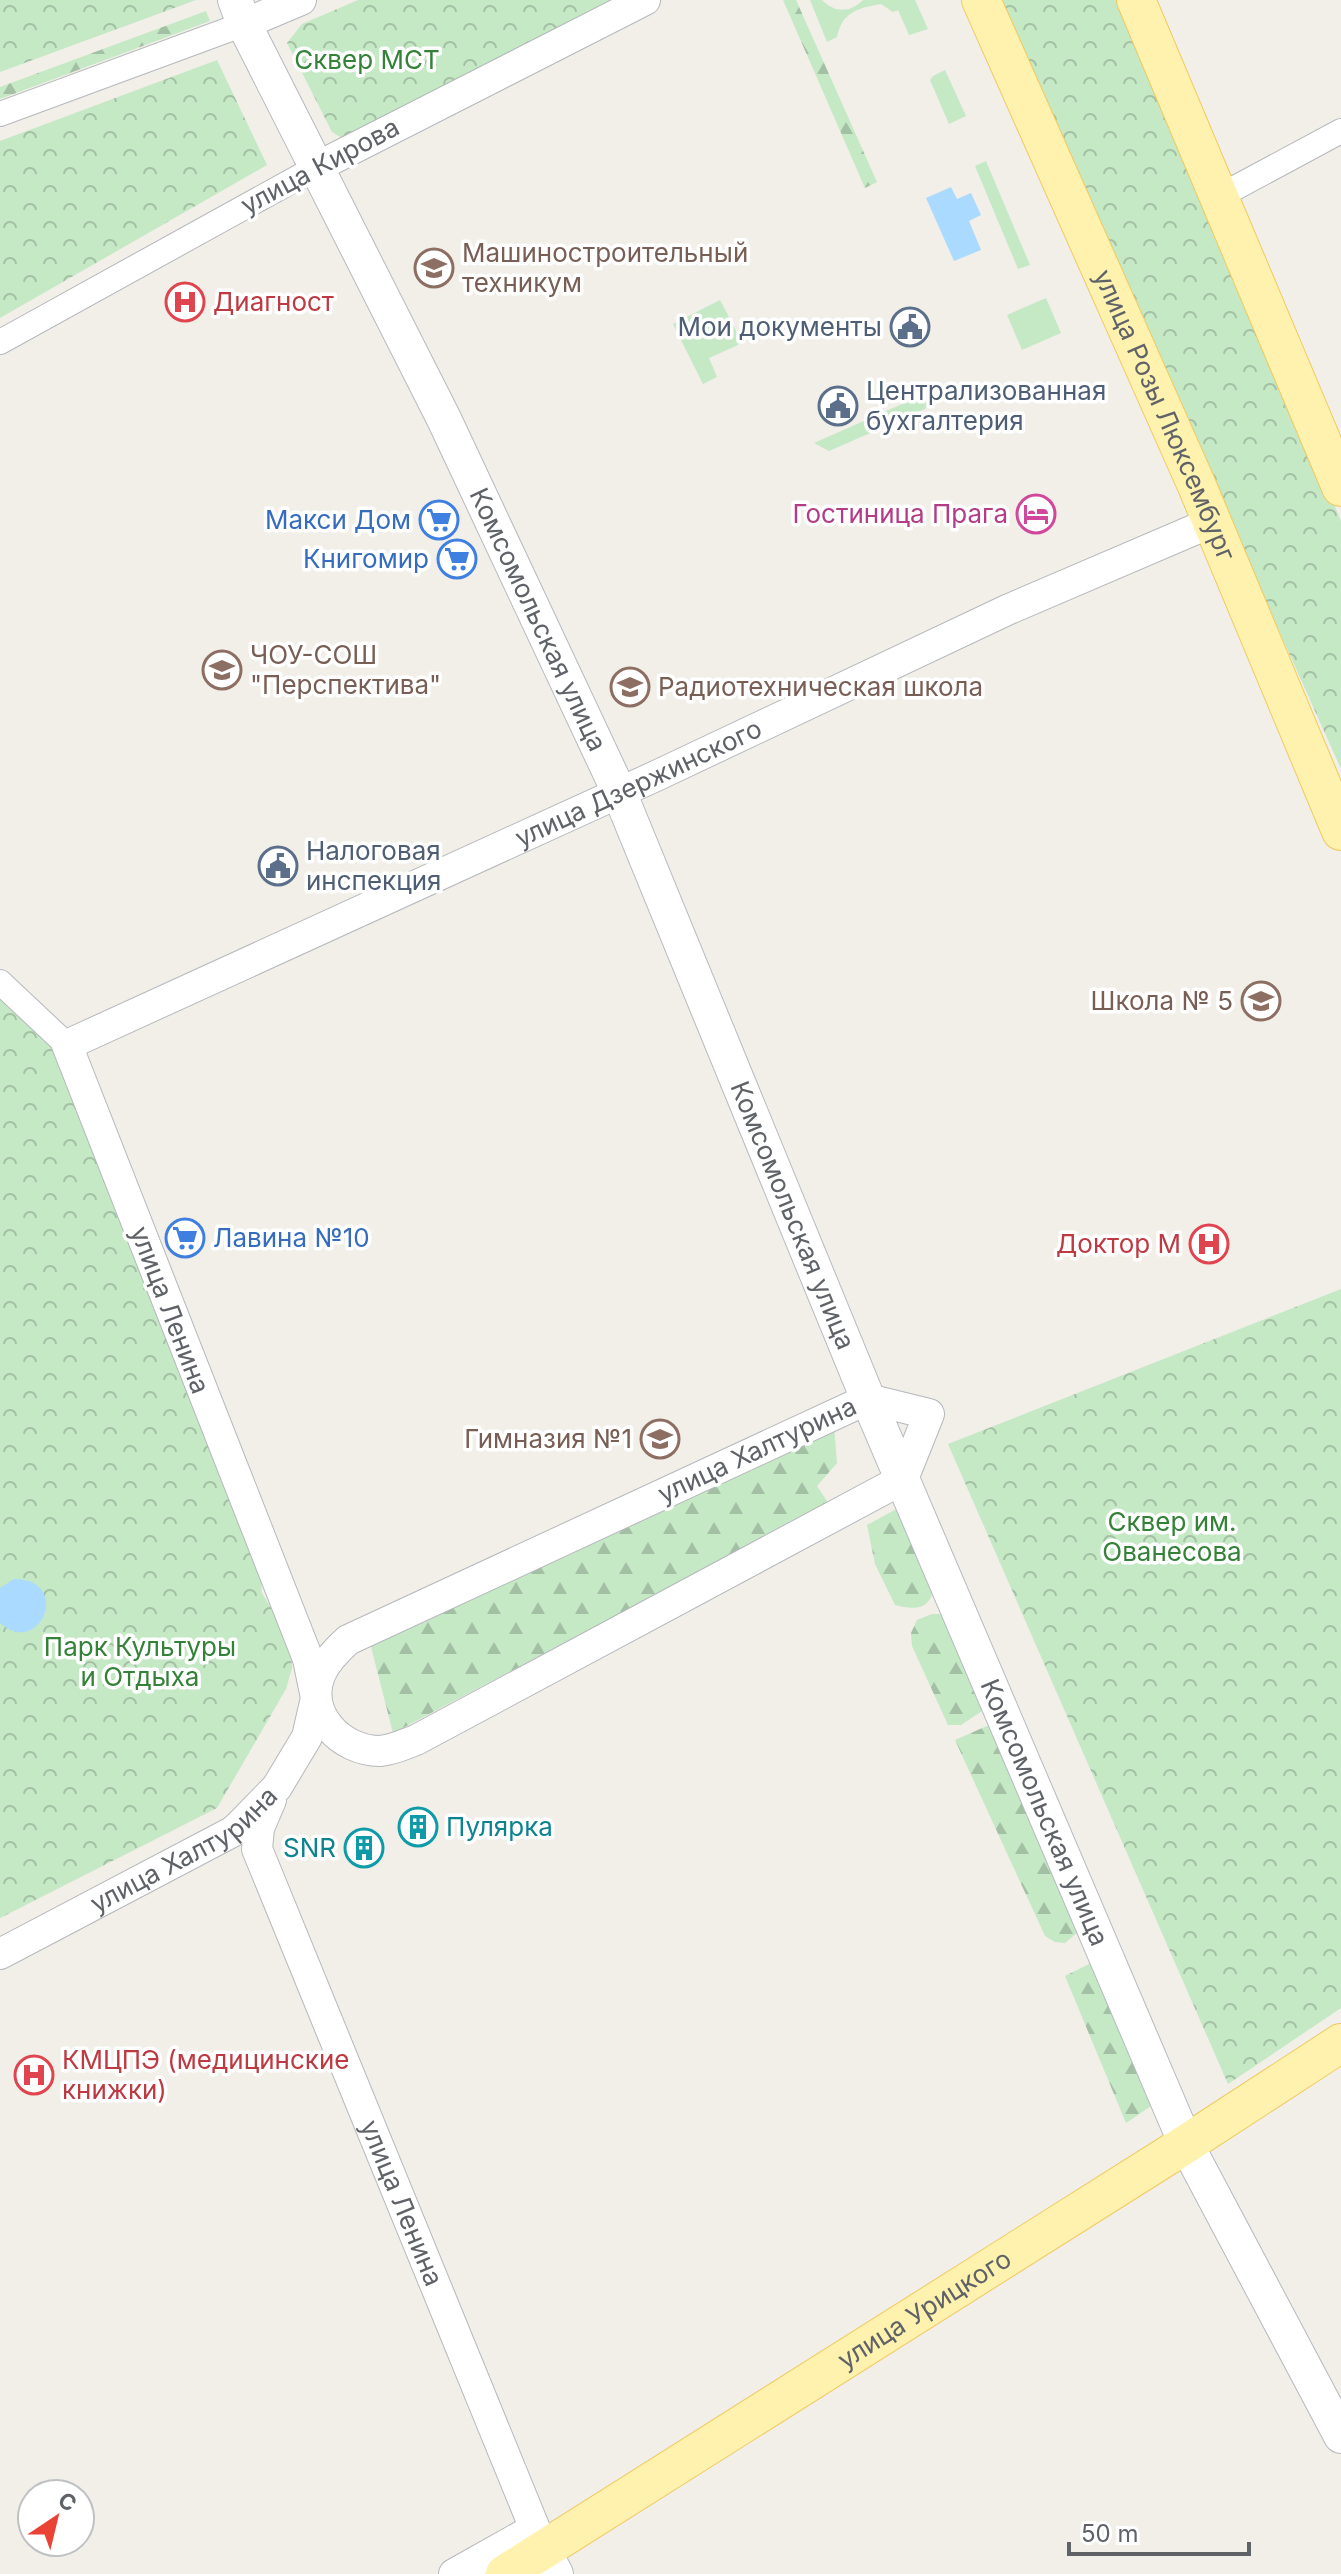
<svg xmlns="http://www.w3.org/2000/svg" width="1341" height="2574" font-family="Inter,sans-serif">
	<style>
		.grass { fill: #c5e8c5 }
		.forest { fill: url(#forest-firs) }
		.park { fill: url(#park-crowns) }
		.water { fill: #aadaff }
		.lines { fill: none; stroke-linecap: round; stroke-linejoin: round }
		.minor-casing { stroke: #b5b8bc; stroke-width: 26 }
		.tertiary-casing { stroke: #b5b8bc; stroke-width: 32 }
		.secondary-casing { stroke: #b6babf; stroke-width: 36 }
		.primary-casing { stroke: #f2c960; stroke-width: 40 }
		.minor { stroke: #fff; stroke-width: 24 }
		.tertiary { stroke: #fff; stroke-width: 30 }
		.secondary { stroke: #fff; stroke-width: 34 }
		.primary { stroke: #fff2af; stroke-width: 38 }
		.labels { text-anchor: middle; stroke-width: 7; stroke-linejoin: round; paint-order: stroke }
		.park-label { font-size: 26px; fill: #348238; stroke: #fff }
		.street-label { font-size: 26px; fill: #5f6368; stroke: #fff }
		.education-label { font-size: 26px; fill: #785e54; stroke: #fff; text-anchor: start }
		.health-label { font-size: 26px; fill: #be3a42; stroke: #fff; text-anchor: start }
		.service-label { font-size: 26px; fill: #4e5e75; stroke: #fff; text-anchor: start }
		.hotel-label { font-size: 26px; fill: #b23c85; stroke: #fff; text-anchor: end }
		.shop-label { font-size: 26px; fill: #366cbe; stroke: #fff; text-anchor: end }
		.culture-label { font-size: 26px; fill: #0d838f; stroke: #fff; text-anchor: start }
	</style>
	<defs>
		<pattern id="forest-firs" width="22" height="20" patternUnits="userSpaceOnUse" patternTransform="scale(2)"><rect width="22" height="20" fill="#c5e8c5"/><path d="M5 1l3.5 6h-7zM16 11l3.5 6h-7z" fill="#a3c0a4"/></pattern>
		<pattern id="park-crowns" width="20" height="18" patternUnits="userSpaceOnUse" patternTransform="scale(2)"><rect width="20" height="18" fill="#c5e8c5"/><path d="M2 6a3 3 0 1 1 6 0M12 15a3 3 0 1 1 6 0" fill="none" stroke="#a3c0a4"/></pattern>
	</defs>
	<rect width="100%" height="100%" fill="#f1efe8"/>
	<!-- grass -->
	<path class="grass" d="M810 0H822C835 13 850 13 863 0H915L928 29 909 35 898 10 893 12 881 4C858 8 842 12 837 37L827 42Z
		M945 70 966 116 949 124 930 80 933 76Z
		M986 161 1030 265 1018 269 975 166Z
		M1046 298 1061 333 1022 350 1007 315Z
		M720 300 741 340 738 345 709 358 717 377 703 384 673 324Z
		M927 393 929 403 925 409 829 451 814 443Z"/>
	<!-- forest -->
	<path class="forest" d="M783 0H796L877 182 865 188Z
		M206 11 210 21 0 99V87Z
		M834 1425 837 1463 817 1486 829 1504 393 1733 370 1643Z
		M902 1506 935 1582C932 1609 918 1611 895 1605L875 1564 867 1525Z
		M932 1614H943L983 1702 982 1711 961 1725H948L912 1646 911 1633 917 1620Z
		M996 1722 1078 1932 1065 1943 1055 1942 1045 1936 955 1740Z
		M1097 1960 1157 2102 1126 2123 1065 1976Z"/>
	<!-- park -->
	<path class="park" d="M0 0H196L0 72Z
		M358 0H621L342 138 332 132 287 43 302 24Z
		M996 0H1123L1341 521V769Z
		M217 60 267 165 0 318V141Z
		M0 982 59 1058 259 1559 262 1593 291 1642 292 1668 286 1689 217 1808 0 1918Z
		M1341 1289V2008L1228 2084 948 1444Z"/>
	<!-- water -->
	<path class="water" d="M951 187 957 199 971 193 981 215 969 221 981 250 954 261 926 198Z
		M14 1579C73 1579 40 1659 0 1623V1588Z"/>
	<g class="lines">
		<!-- minor casing -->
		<g class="minor-casing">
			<path id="minor" d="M0 114 244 24
				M1220 196 1341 131
				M0 342 317 167
				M0 982 67 1045"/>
		</g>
		<!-- tertiary casing -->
		<g class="tertiary-casing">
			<g id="tertiary">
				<path d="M244 24 301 0"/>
				<path d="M317 167 645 0"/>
				<path d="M868 1399 929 1414 903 1479 416 1740C405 1744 393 1750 380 1751 341 1751 305 1714 320 1675 326 1661 337 1650 348 1640Z"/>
				<path id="s1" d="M271 1800 259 1828 257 1849 544 2551"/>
				<path id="s2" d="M0 1954 232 1832 240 1825 277 1787 307 1737 316 1698 308 1659 67 1045 658 775 1007 610 1210 523"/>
				<path d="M454 2574 534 2529"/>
			</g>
		</g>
		<!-- secondary casing -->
		<g class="secondary-casing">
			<g id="secondary">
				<path id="s3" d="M235 0 244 24 444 419 619 792 868 1399 1186 2144 1341 2436"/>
				<path d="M544 2551 556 2574"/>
			</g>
		</g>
		<!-- primary casing -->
		<g class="primary-casing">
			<g id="primary">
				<path id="s4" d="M981 0 1197 486 1341 831"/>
				<path d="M1136 0 1341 487"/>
				<path id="s5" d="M505 2574 1186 2144 1341 2043"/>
			</g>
		</g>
		<!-- minor -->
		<use href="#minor" class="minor"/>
		<!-- tertiary -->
		<use href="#tertiary" class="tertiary"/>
		<!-- secondary -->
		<use href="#secondary" class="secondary"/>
		<!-- primary -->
		<use href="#primary" class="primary"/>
	</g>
	<!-- icons -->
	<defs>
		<g id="university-ring" transform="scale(2)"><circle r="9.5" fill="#fff" stroke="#8d6e63" stroke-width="1.5"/><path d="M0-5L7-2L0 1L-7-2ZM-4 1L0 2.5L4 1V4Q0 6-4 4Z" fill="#8d6e63"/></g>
		<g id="hospital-ring" transform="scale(2)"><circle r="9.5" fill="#fff" stroke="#e0444e" stroke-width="1.5"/><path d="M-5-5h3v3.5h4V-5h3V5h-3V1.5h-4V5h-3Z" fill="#e0444e"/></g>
		<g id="civic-ring" transform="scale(2)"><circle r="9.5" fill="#fff" stroke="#5c6f8a" stroke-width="1.5"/><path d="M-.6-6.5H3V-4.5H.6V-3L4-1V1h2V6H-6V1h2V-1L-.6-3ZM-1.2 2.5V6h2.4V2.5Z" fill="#5c6f8a"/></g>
		<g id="hotel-ring" transform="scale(2)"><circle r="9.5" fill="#fff" stroke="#d1479c" stroke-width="1.5"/><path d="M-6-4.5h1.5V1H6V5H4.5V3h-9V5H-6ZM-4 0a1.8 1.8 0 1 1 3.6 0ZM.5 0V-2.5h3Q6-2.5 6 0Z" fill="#d1479c"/></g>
		<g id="supermarket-ring" transform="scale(2)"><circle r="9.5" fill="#fff" stroke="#3f7fe0" stroke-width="1.5"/><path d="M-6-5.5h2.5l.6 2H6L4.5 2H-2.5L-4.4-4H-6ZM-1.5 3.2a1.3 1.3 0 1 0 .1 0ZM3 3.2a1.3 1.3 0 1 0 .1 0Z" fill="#3f7fe0"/></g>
		<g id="school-ring" transform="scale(2)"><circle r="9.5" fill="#fff" stroke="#8d6e63" stroke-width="1.5"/><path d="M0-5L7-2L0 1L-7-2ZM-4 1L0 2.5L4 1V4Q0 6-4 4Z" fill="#8d6e63"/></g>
		<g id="building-ring" transform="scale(2)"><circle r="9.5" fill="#fff" stroke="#0f9aa8" stroke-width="1.5"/><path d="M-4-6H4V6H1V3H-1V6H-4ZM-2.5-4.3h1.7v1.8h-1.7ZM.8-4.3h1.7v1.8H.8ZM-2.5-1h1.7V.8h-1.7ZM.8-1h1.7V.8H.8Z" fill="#0f9aa8"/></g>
	</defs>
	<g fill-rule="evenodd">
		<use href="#university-ring" x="434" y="268"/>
		<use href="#hospital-ring" x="185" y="302"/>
		<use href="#civic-ring" x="910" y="327"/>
		<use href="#civic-ring" x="838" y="406"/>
		<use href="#hotel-ring" x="1036" y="514"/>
		<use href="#supermarket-ring" x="439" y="520"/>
		<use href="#supermarket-ring" x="457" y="559"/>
		<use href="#school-ring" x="222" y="670"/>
		<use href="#school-ring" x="630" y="687"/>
		<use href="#civic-ring" x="278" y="866"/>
		<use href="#school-ring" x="1261" y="1001"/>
		<use href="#supermarket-ring" x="185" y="1238"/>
		<use href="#hospital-ring" x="1209" y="1244"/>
		<use href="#school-ring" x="660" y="1439"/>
		<use href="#building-ring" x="418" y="1827"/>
		<use href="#building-ring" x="364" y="1848"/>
		<use href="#hospital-ring" x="34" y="2075"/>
	</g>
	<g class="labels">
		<!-- park labels -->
		<g class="park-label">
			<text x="367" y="69">Сквер МСТ</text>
			<text x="1172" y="1531">Сквер им.<tspan x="1172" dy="30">Ованесова</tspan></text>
			<text x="140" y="1656">Парк Культуры<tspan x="140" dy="30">и Отдыха</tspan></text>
		</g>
		<!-- street labels -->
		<g class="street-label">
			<text transform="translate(320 166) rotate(-28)" y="9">улица Кирова</text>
			<text dy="9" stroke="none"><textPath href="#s4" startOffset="454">улица Розы Люксембург</textPath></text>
			<text dy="9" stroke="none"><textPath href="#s3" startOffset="690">Комсомольская улица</textPath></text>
			<text dy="9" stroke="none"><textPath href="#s2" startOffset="1752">улица Дзержинского</textPath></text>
			<text dy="9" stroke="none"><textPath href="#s3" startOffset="1338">Комсомольская улица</textPath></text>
			<text transform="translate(170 1310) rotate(69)" y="9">улица Ленина</text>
			<text transform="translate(757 1450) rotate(-25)" y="9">улица Халтурина</text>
			<text dy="9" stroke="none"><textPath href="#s3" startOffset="1986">Комсомольская улица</textPath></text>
			<text dy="9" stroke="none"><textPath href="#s2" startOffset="212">улица Халтурина</textPath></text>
			<text dy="9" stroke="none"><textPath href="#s1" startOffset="434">улица Ленина</textPath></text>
			<text dy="9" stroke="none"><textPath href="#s5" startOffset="496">улица Урицкого</textPath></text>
		</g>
		<!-- education labels -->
		<g class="education-label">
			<text x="462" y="262">Машиностроительный<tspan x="462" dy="30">техникум</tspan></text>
			<text x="250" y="664">ЧОУ-СОШ<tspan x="250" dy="30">"Перспектива"</tspan></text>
			<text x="658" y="696">Радиотехническая школа</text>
			<text x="1233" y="1010" text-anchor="end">Школа № 5</text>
			<text x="632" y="1448" text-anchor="end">Гимназия №1</text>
		</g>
		<!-- health labels -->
		<g class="health-label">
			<text x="213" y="311">Диагност</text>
			<text x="1181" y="1253" text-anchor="end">Доктор М</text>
			<text x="62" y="2069">КМЦПЭ (медицинские<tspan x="62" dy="30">книжки)</tspan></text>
		</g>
		<!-- service labels -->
		<g class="service-label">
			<text x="882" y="336" text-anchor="end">Мои документы</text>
			<text x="866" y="400">Централизованная<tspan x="866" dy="30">бухгалтерия</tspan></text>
			<text x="306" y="860">Налоговая<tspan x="306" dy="30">инспекция</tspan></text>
		</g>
		<!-- hotel labels -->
		<g class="hotel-label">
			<text x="1008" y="523">Гостиница Прага</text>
		</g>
		<!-- shop labels -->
		<g class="shop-label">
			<text x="411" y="529">Макси Дом</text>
			<text x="429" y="568">Книгомир</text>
			<text x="213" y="1247" text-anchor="start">Лавина №10</text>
		</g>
		<!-- culture labels -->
		<g class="culture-label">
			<text x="446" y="1836">Пулярка</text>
			<text x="336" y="1857" text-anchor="end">SNR</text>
		</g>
	</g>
	<!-- north arrow -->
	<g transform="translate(56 2518) rotate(35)"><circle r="38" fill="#ffffff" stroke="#bfc1c3" stroke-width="2"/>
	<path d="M0-6L14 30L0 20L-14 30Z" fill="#ea4335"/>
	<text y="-12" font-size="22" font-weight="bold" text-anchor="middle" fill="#5f6368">С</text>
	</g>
	<!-- scale -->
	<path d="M1069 2542v12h180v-12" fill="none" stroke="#5f6368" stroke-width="4"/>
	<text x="1081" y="2542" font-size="24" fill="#5f6368" stroke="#ffffff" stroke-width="6" paint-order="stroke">50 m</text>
</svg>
